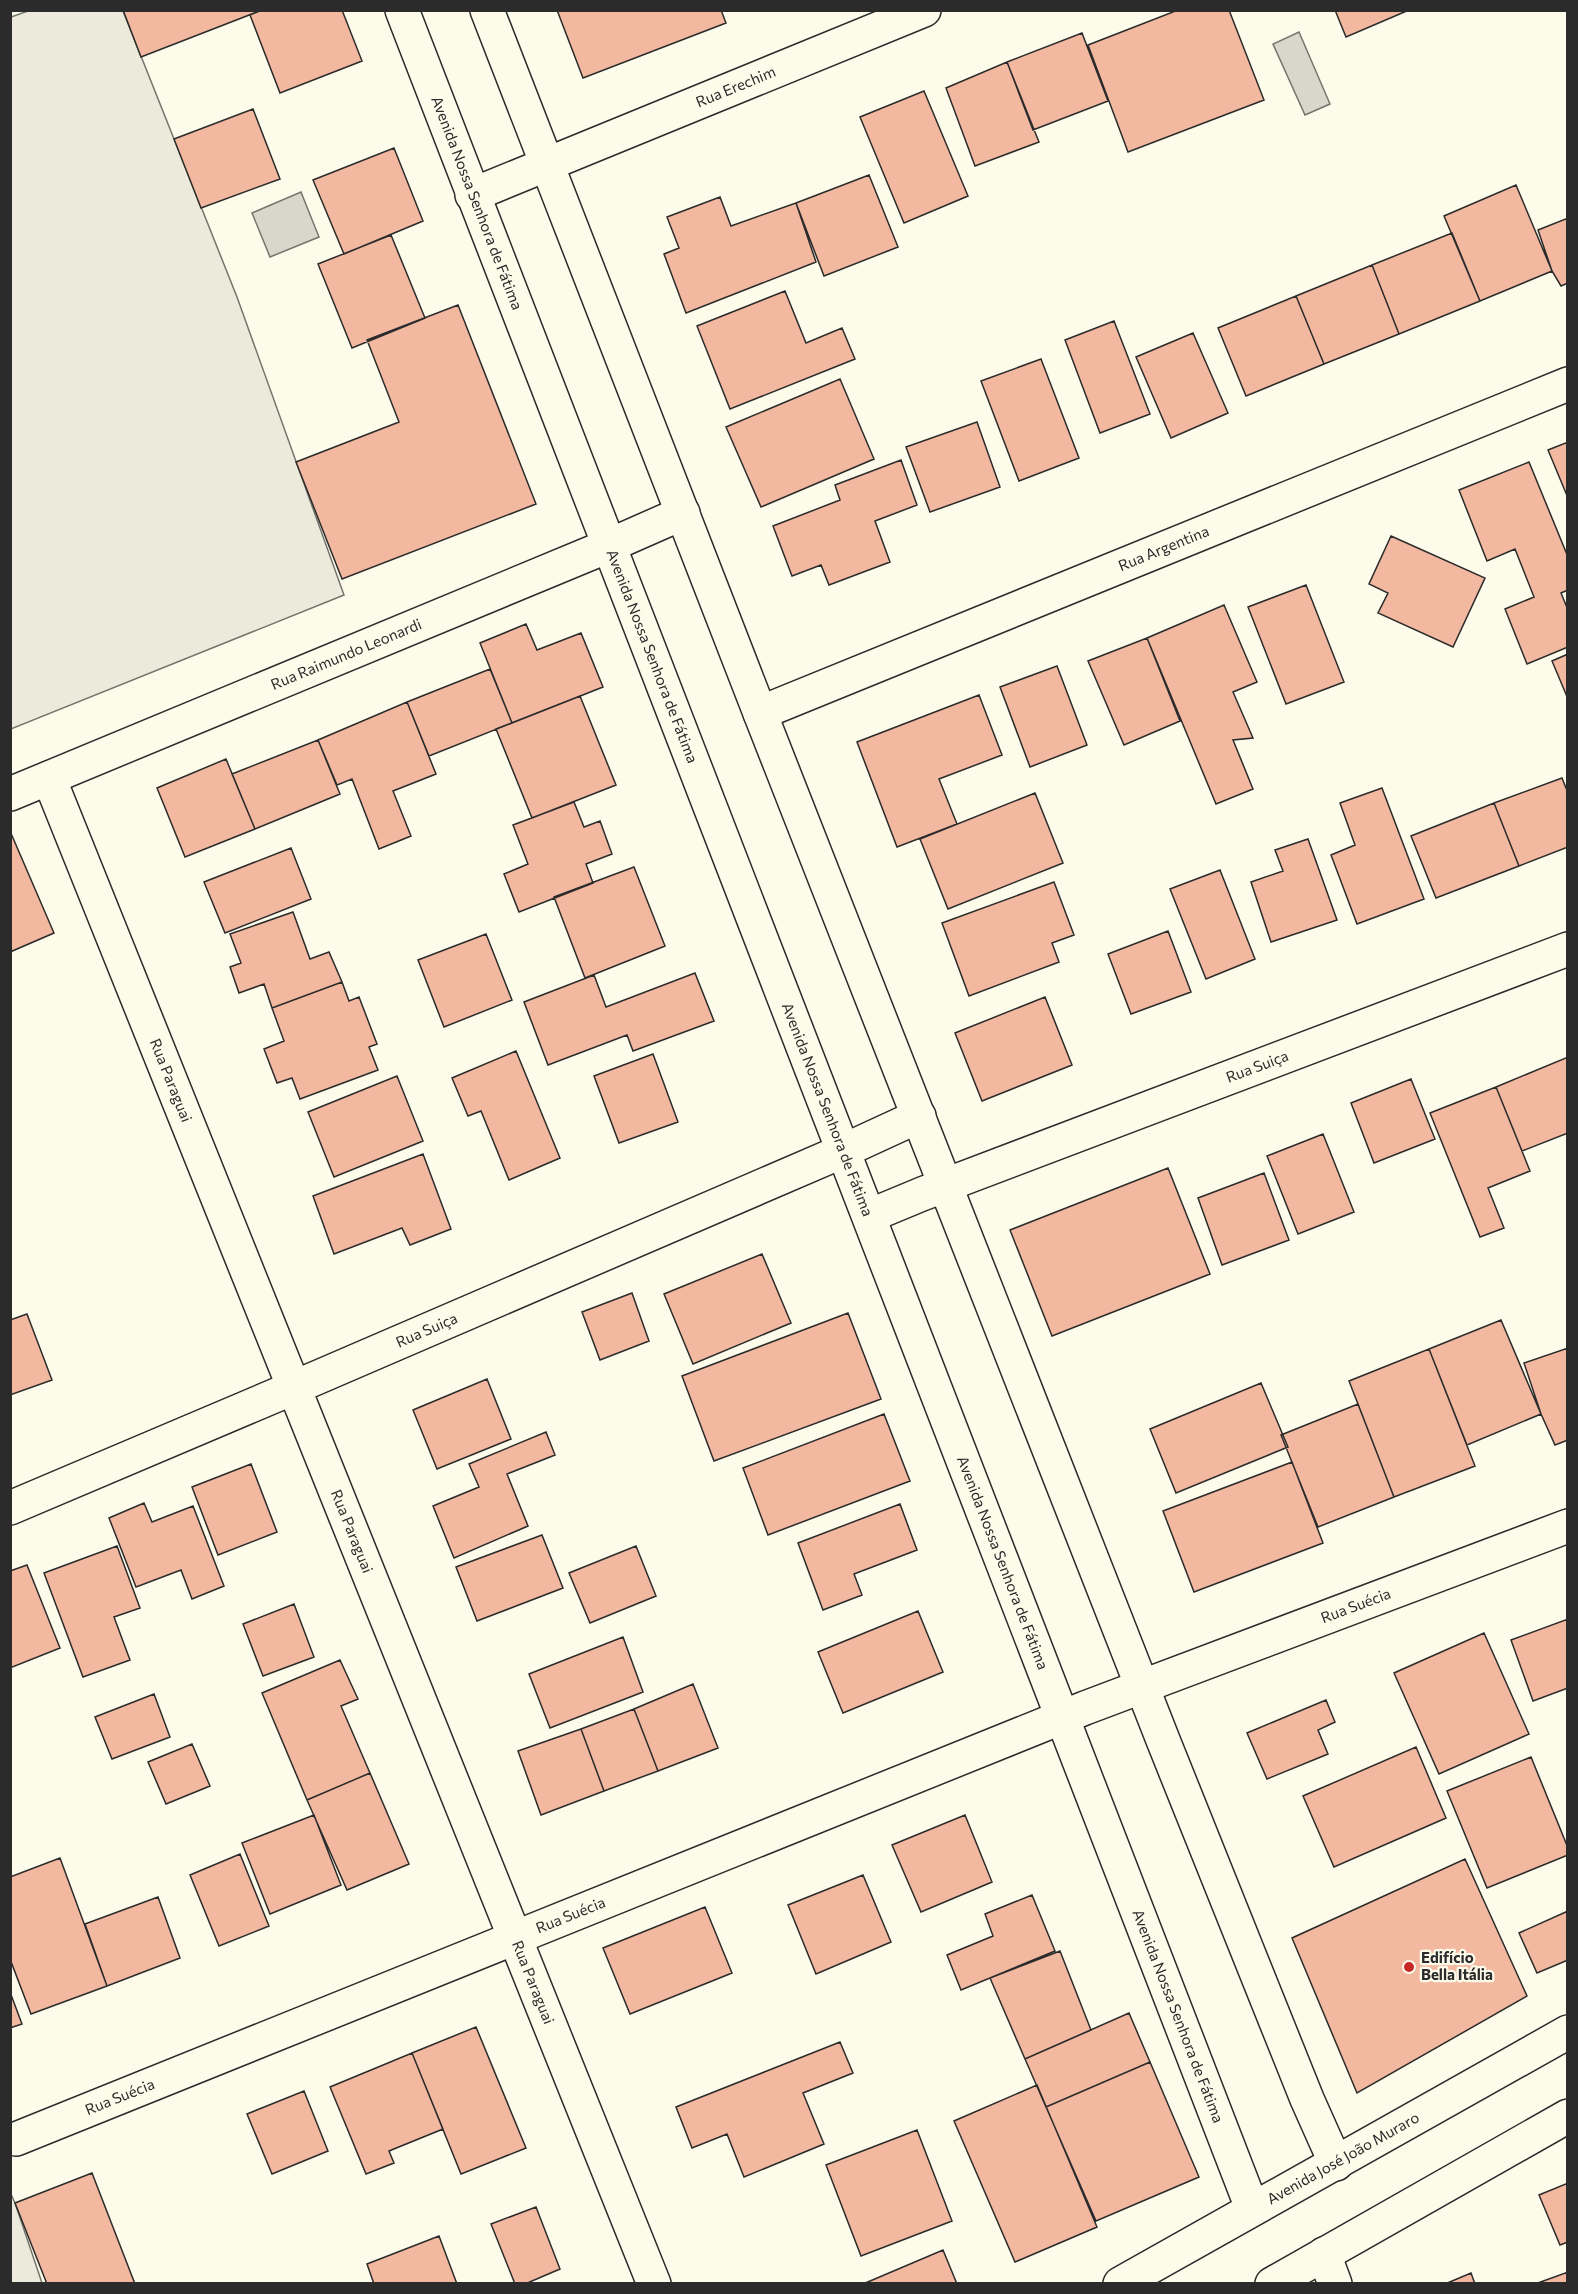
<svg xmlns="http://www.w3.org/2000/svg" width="1578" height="2294" font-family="Commissioner,sans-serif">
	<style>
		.green { fill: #ecebdb; stroke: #74746e; stroke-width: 1.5 }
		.water { fill: #d8d7c9; stroke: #74746e; stroke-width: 1.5 }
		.building { fill: #f2b8a0; stroke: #2b2b2b; stroke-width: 1.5 }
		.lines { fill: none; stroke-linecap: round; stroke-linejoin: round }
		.street-casing { stroke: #2b2b2b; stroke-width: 36 }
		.secondary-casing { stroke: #2b2b2b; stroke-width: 36 }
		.street { stroke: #fdfbea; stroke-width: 33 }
		.secondary { stroke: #fdfbea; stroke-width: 33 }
		.poi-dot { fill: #c62828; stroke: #fdfbea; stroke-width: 2 }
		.labels { text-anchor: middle; stroke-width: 4.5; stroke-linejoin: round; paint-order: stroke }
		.street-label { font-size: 15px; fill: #2b2b2b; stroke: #fdfbea }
		.poi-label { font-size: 15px; font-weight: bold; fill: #2b2b2b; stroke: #fdfbea; text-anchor: start }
	</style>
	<rect width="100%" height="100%" fill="#fdfbea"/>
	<!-- green -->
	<path class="green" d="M28 11H123L237 297 344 595 11 729V17Z
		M10 2192 15 2203 42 2283H11Z"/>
	<!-- water -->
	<path class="water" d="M1299 32 1330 104 1305 115 1273 44Z
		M301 192 319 237 270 257 252 213Z"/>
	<!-- building -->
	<path class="building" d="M123 10H262L141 57Z
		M262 10H342L362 61 280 93 250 15Z
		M557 10H721L726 23 583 78Z
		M1178 10H1229L1264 100 1128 152 1088 45Z
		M1335 10H1409L1346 37Z
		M1082 33 1108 101 1033 130 1007 62Z
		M1007 62 1039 142 975 166 946 88Z
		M924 91 968 196 904 223 860 117Z
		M253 109 280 179 201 208 174 139Z
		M394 148 423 221 344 254 313 180Z
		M869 175 898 247 824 276 796 203Z
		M1516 185 1552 271 1480 301 1444 216Z
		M720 197 731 226 796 203 816 262 686 313 664 254 679 248 667 217Z
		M1568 218V283L1561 286 1552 271 1538 230Z
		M1452 233 1480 301 1399 334 1372 265Z
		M391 235 425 318 352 348 318 264Z
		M1372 265 1399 334 1324 364 1296 296Z
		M785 291 806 343 842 328 855 359 730 409 697 326Z
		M1296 296 1324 364 1246 396 1218 328Z
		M458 305 536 504 342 579 296 462 399 422 367 340Z
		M1114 321 1150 414 1100 433 1065 340Z
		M1193 333 1228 413 1171 438 1136 357Z
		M1041 359 1079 458 1019 481 981 381Z
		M840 379 874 459 761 507 726 427Z
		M977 422 1000 487 930 512 906 447Z
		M1568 442V498L1548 450Z
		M901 460 917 505 875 521 890 562 829 585 821 565 792 576 773 526 840 500 835 485Z
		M1529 462 1568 557V590L1561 593 1568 610V647L1527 664 1505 609 1534 597 1515 549 1487 561 1459 490Z
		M1391 536 1485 578 1453 647 1378 613 1388 593 1369 584Z
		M1306 585 1344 682 1286 704 1248 607Z
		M1224 605 1257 682 1233 692 1253 738 1233 740 1253 789 1216 804 1147 638Z
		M526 624 537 650 581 633 603 687 512 723 480 643Z
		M1147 638 1180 721 1124 745 1088 661Z
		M1568 654V699L1552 661Z
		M1057 666 1087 745 1030 767 1000 687Z
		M490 669 512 723 429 756 407 702Z
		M979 695 1002 755 939 779 957 824 897 847 857 742Z
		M580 696 616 785 532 818 496 729Z
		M407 702 436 774 393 791 411 836 379 849 352 779 337 785 318 740Z
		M318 740 340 794 255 829 232 774Z
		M226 759 255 829 185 857 157 788Z
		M1562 778 1568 793V847L1519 866 1494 803Z
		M1382 788 1424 899 1357 924 1331 855 1355 845 1340 803Z
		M1035 793 1063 863 948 909 920 839Z
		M574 802 584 827 600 821 612 854 586 864 593 883 519 912 504 874 528 864 513 825Z
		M1494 803 1519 866 1436 898 1411 836Z
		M10 831 54 933 10 952Z
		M1308 839 1337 920 1271 942 1251 882 1283 871 1275 850Z
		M291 848 311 899 225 933 204 882Z
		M634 867 665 946 585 978 554 897Z
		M1220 870 1255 959 1206 979 1170 889Z
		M1054 882 1074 935 1052 943 1059 962 969 996 942 923Z
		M293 912 310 959 329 952 342 982 272 1008 264 984 239 993 230 967 241 963 230 934Z
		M1168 931 1191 992 1131 1014 1108 954Z
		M486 934 512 1000 444 1027 418 960Z
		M695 973 714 1021 633 1051 627 1035 548 1065 524 1002 594 975 606 1007Z
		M342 982 349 1001 359 997 377 1044 369 1047 378 1070 300 1099 292 1078 277 1083 264 1049 284 1041 272 1008Z
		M1045 997 1072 1065 982 1101 955 1033Z
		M516 1051 560 1158 509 1180 481 1111 468 1116 452 1078Z
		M653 1054 678 1122 619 1143 594 1076Z
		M1568 1057V1133L1522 1151 1496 1087Z
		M397 1076 423 1141 334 1177 308 1112Z
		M1411 1079 1435 1139 1374 1163 1351 1103Z
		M1496 1087 1530 1171 1488 1188 1504 1228 1480 1237 1430 1113Z
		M1323 1134 1354 1212 1298 1234 1267 1156Z
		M423 1154 451 1229 410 1245 402 1228 334 1254 313 1196Z
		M1168 1168 1210 1274 1052 1336 1010 1230Z
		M1264 1173 1289 1240 1222 1265 1198 1198Z
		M762 1254 791 1323 693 1364 664 1294Z
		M632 1293 649 1341 600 1360 582 1312Z
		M848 1313 881 1399 714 1461 682 1376Z
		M27 1314 52 1380 10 1395V1320Z
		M1501 1320 1541 1414 1467 1445 1429 1349Z
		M1568 1348V1440L1555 1445 1541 1414 1524 1363Z
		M1429 1349 1475 1466 1394 1497 1349 1381Z
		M487 1379 511 1439 437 1469 413 1410Z
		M1261 1383 1288 1447 1176 1493 1150 1429Z
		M1358 1404 1394 1497 1318 1527 1281 1435Z
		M884 1414 910 1481 768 1535 743 1468Z
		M546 1432 555 1455 507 1474 528 1526 454 1558 433 1506 479 1487 469 1464Z
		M1292 1462 1323 1543 1194 1592 1163 1511Z
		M251 1464 277 1532 218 1555 192 1487Z
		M144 1503 152 1522 193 1506 224 1586 192 1599 181 1570 136 1587 109 1518Z
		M900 1504 917 1550 854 1574 862 1595 823 1610 798 1543Z
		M542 1535 563 1588 477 1621 456 1567Z
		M117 1546 140 1608 114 1617 130 1660 83 1677 44 1573Z
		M636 1546 656 1596 590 1623 569 1573Z
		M27 1565 60 1648 10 1668V1571Z
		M294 1604 314 1657 263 1676 243 1624Z
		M918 1611 943 1672 843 1713 818 1652Z
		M1568 1619V1688L1533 1701 1511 1640Z
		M1484 1633 1529 1734 1439 1774 1394 1673Z
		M623 1637 643 1692 550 1728 529 1674Z
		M340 1660 358 1699 341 1706 370 1773 307 1800 262 1693Z
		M693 1684 718 1748 658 1771 634 1709Z
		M154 1694 170 1737 112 1759 95 1717Z
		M1326 1700 1335 1722 1318 1730 1328 1754 1267 1779 1247 1733Z
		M634 1709 658 1771 604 1791 581 1729Z
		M581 1729 604 1791 541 1815 518 1751Z
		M192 1744 210 1786 166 1804 148 1762Z
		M1416 1747 1446 1818 1334 1867 1303 1796Z
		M1531 1757 1568 1848V1855L1487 1888 1447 1791Z
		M370 1773 409 1864 347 1890 307 1800Z
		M314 1815 341 1885 270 1914 242 1843Z
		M965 1815 992 1882 921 1912 892 1845Z
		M240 1854 269 1926 219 1946 190 1875Z
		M60 1858 107 1986 31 2014 10 1959V1877Z
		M1465 1859 1527 1996 1357 2093 1292 1938Z
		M863 1875 891 1942 816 1974 788 1905Z
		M1032 1895 1055 1951 961 1990 947 1955 993 1936 985 1914Z
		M158 1897 180 1958 107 1986 85 1924Z
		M705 1907 732 1973 630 2014 603 1948Z
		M1568 1911V1960L1537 1973 1519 1933Z
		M1060 1951 1091 2030 1025 2059 990 1978Z
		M10 1992 22 2024 10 2028Z
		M1129 2013 1150 2062 1046 2107 1025 2059Z
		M476 2027 526 2148 461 2174 412 2053Z
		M840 2042 853 2073 803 2093 824 2144 744 2177 727 2134 692 2148 676 2107Z
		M412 2053 443 2129 389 2151 394 2163 366 2174 330 2087Z
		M1150 2062 1199 2177 1096 2221 1046 2107Z
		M1037 2085 1097 2227 1015 2262 954 2121Z
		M304 2091 328 2151 272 2174 247 2114Z
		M917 2130 952 2221 861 2256 826 2165Z
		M92 2173 135 2284H47L15 2203Z
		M1568 2183V2242L1560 2245 1539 2195Z
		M536 2207 560 2269 525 2284H515L491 2224Z
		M439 2236 457 2284H374L367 2264Z
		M943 2250 957 2284H863Z
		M1568 2272V2284H1535Z
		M1471 2273 1475 2284H1445Z"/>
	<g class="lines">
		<!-- street casing -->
		<g class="street-casing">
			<g id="street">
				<path id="s1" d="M472 195 924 10"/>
				<path id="s2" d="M760 713 1568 384"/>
				<path id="s3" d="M49 778 654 2284"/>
				<path id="s4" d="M10 794 608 546"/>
				<path id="s5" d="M869 1216 922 1194 1568 949"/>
				<path id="s6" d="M10 1508 293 1388 843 1151 919 1116"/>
				<path id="s7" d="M16 2139 1085 1708 1568 1526"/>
			</g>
		</g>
		<!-- secondary casing -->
		<g class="secondary-casing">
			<g id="secondary">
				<path id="s8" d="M402 10 1252 2208"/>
				<path d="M487 10 760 713 1163 1740 1307 2099 1336 2164"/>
				<path d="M608 546 683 513"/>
				<path d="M1324 2254 1335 2284"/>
				<path id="s9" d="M1120 2284 1568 2032"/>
				<path d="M1272 2284 1568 2116"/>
			</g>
		</g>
		<!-- street -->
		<use href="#street" class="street"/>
		<!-- secondary -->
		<use href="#secondary" class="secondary"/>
	</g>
	<!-- markers -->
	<circle class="poi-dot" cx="1409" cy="1967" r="6"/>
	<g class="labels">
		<!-- street labels -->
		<g class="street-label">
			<text dy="5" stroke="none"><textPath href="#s1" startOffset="285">Rua Erechim</textPath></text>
			<text dy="5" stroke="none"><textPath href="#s8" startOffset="207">Avenida Nossa Senhora de Fátima</textPath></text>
			<text dy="5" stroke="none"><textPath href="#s2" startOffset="436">Rua Argentina</textPath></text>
			<text dy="5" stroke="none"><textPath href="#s4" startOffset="364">Rua Raimundo Leonardi</textPath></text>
			<text dy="5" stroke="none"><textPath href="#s8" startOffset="693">Avenida Nossa Senhora de Fátima</textPath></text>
			<text dy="5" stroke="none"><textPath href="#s5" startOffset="416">Rua Suiça</textPath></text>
			<text dy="5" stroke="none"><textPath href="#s3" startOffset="326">Rua Paraguai</textPath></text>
			<text dy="5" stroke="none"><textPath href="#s8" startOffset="1179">Avenida Nossa Senhora de Fátima</textPath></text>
			<text dy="5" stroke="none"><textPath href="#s6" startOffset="453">Rua Suiça</textPath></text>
			<text dy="5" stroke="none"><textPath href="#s3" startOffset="812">Rua Paraguai</textPath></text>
			<text dy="5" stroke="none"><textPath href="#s8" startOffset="1665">Avenida Nossa Senhora de Fátima</textPath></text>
			<text dy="5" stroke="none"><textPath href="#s7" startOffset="1442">Rua Suécia</textPath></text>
			<text dy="5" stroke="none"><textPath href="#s7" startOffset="598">Rua Suécia</textPath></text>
			<text dy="5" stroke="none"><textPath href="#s3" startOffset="1298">Rua Paraguai</textPath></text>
			<text dy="5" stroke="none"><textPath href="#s8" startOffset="2151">Avenida Nossa Senhora de Fátima</textPath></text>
			<text dy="5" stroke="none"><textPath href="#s7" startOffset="112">Rua Suécia</textPath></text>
			<text dy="5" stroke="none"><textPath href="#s9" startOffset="256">Avenida José João Muraro</textPath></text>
		</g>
		<!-- poi labels -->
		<g class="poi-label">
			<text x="1421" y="1963">Edifício<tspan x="1421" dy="17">Bella Itália</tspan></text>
		</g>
	</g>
	<!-- border -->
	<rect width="1578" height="2294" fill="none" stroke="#2b2b2b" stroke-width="24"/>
</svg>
